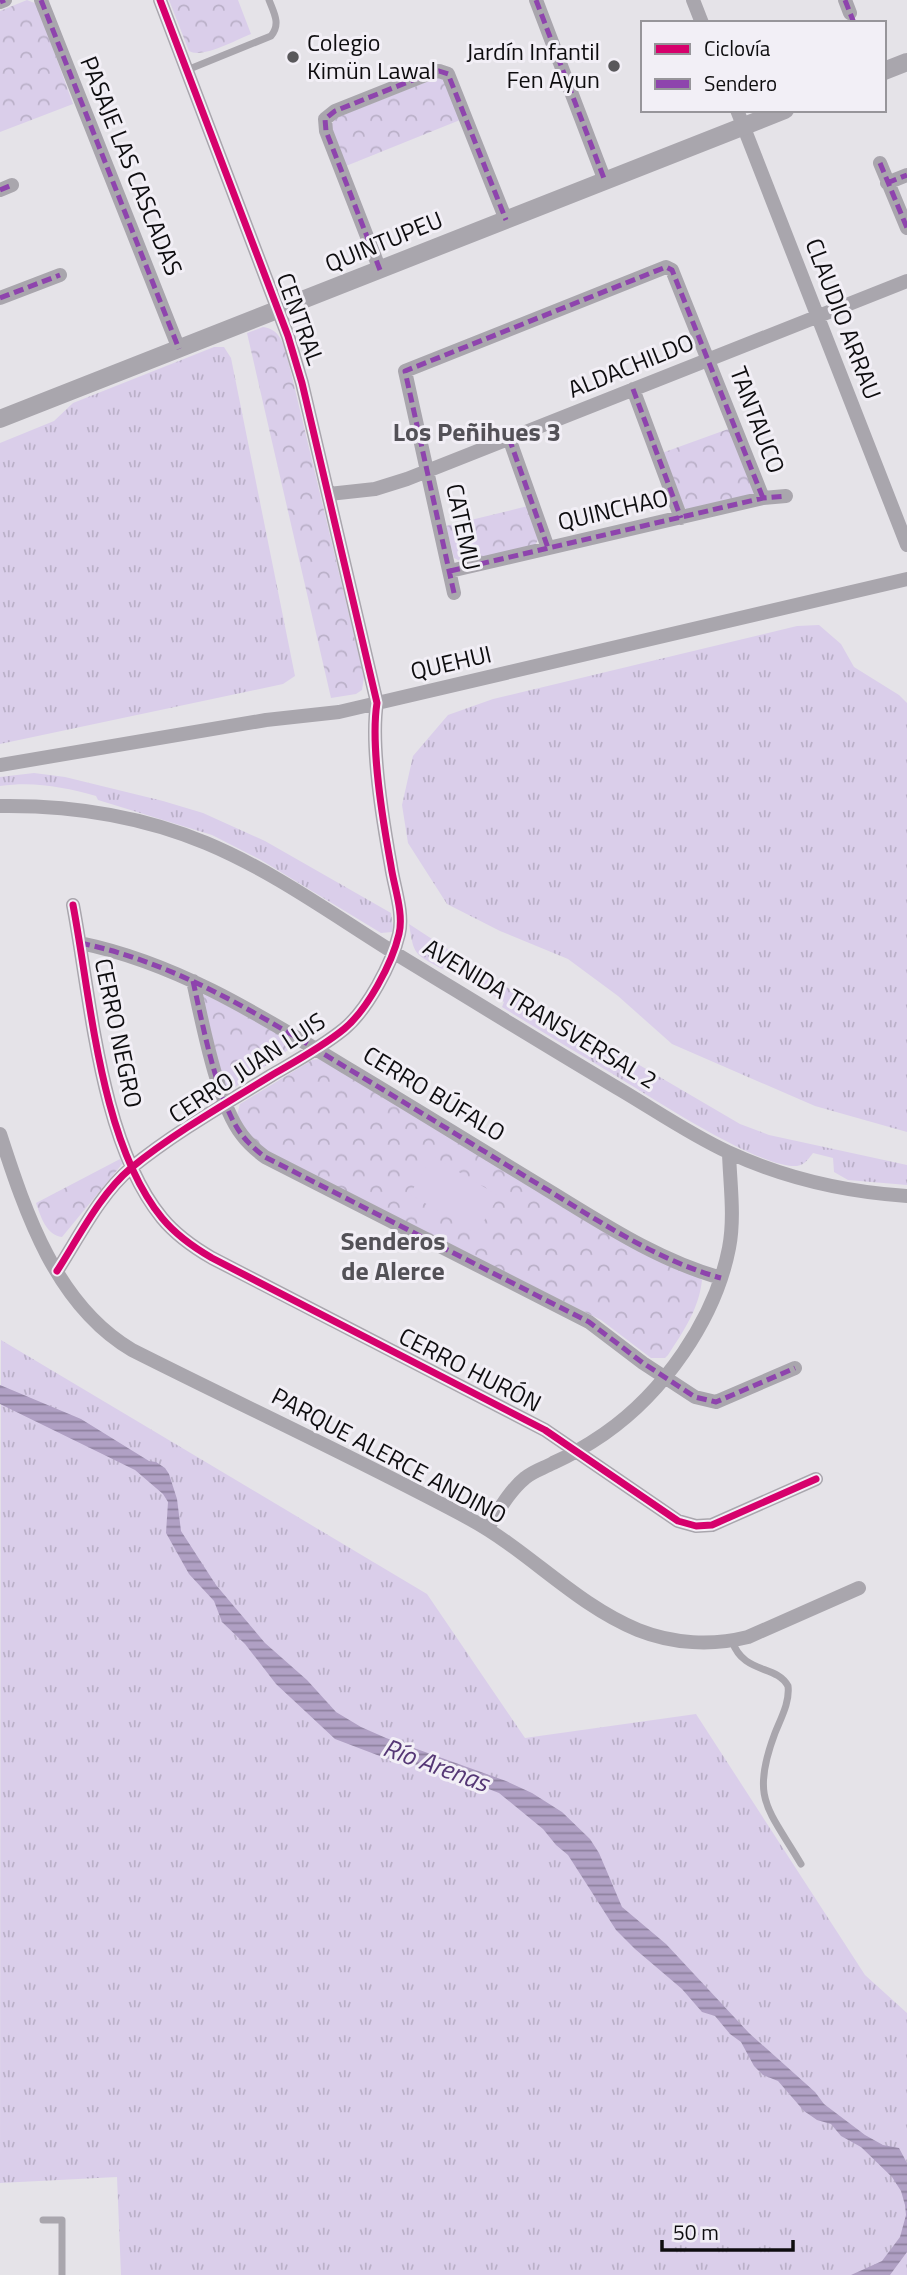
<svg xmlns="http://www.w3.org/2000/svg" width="907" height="2275" font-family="'Titillium Web',sans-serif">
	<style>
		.grass { fill: url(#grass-tufts) }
		.park { fill: url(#park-crowns) }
		.garden { fill: #daceea }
		.water { fill: url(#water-rules) }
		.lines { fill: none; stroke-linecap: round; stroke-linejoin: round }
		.service { stroke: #a9a6ad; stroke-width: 7 }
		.minor { stroke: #a9a6ad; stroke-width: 14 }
		.tertiary { stroke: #a9a6ad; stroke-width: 18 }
		.quiet { stroke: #8e44ad; stroke-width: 5; stroke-dasharray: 10 5; stroke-linecap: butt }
		.cycleway-casing { stroke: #f2eff6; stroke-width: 11 }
		.cycleway { stroke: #d6006c; stroke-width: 7 }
		.poi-dot { fill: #59585b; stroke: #f2eff6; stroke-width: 2.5 }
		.labels { text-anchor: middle; stroke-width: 6; stroke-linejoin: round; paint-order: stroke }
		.poi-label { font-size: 24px; fill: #0e0d0f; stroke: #f2eff6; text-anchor: start }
		.street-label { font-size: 24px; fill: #0e0d0f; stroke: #f2eff6 }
		.neighbourhood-label { font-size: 26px; font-weight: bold; fill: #535157; stroke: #f2eff6 }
		.water-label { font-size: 26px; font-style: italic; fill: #553775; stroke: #f2eff6 }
	</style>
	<defs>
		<pattern id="grass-tufts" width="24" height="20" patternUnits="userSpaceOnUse" patternTransform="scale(1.75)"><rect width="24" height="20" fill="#daceea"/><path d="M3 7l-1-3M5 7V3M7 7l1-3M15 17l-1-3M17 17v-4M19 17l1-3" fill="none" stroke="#bab0c8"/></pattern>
		<pattern id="park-crowns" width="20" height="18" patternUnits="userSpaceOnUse" patternTransform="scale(1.75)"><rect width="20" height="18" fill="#daceea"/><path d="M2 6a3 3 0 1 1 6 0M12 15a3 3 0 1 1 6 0" fill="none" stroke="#bab0c8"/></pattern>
		<pattern id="water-rules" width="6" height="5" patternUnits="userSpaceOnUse" patternTransform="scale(1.75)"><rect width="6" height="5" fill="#b0a0c4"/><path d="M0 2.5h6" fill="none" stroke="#8e819e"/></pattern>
	</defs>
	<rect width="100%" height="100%" fill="#e5e3e8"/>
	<!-- grass -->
	<path class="grass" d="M214 347H224L231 358 295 676 283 684 0 744V443L54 421 73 403Z
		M819 625 841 644 854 667 899 695 907 703V1132L815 1106 672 1044 618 996 568 959 500 931 447 904 408 843 402 805 413 756 448 715 493 699 797 626Z
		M34 773 65 777 163 801 203 813 265 841 391 913 393 927 392 932 381 933 261 860 212 835 98 800 96 796C64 787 34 781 0 786V777Z
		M409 924 501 984 740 1124 769 1135 907 1165V1185L848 1180 834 1172 833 1158 813 1153C809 1158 805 1165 797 1166 761 1169 655 1100 621 1079 581 1055 542 1032 502 1007L504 1002 449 967 442 969C414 953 414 956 409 924Z
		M1 1340 427 1594 525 1738 696 1714 865 1975 907 2013V2275H121L117 2177 0 2183Z"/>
	<!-- park -->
	<path class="park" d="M27 0 37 4 73 104 0 132V11Z
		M169 0H238L251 34C236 40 202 59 189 51Z
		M439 77 446 82 460 120 346 166 331 126 335 118Z
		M263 327C279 329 283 342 287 356L364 677 362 690 356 694 331 698 247 333Z
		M731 428 756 493 687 510 684 507 662 453Z
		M528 506 538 540 535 545 462 562 454 558 446 526Z
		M203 993 296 1042 295 1045 234 1088H226L224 1086 202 995Z
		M320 1059 699 1277 702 1280C699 1309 683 1332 668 1355L665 1358H651L601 1320 271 1156 250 1138 237 1115 240 1104 312 1060Z
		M120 1159 123 1163 62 1237C46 1235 41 1217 36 1203Z"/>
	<!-- garden -->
	<path class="garden" d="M432 1156 499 1196 476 1234 410 1194Z"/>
	<!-- water -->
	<path class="water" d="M0 1385 81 1419 149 1461 156 1462 165 1468 169 1474 177 1499 181 1531 216 1585 265 1643 307 1680 336 1712 361 1727 386 1738 506 1781 532 1793 562 1812 590 1839 599 1853 622 1907 666 1944 749 2033 815 2092 824 2104 865 2135 883 2145 899 2148 907 2163V2252L890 2275H851L882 2261 900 2237 906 2215 905 2205 901 2191 892 2177 861 2147 841 2136 831 2124 817 2120 804 2111 778 2081 763 2075 754 2066 741 2042 730 2034 715 2016 702 2012 682 1989 635 1949 616 1930 568 1855 556 1845 543 1829 499 1793 468 1781 459 1774 385 1758 335 1739 276 1684 245 1644 222 1622 214 1601 189 1574 166 1533 168 1502 163 1494 135 1470 0 1404Z"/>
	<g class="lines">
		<!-- service -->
		<path class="service" d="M187 70 271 36C281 24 274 13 269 0
			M732 1641C744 1675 776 1664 788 1686 790 1702 781 1718 775 1733 750 1799 768 1808 801 1864
			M43 2220H62V2275"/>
		<!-- minor -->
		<path class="minor" d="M41 0 179 349
			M536 0 605 181
			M693 0 702 23
			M845 0 850 13
			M0 2 5 0
			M737 110 907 545
			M880 163 907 228
			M887 183 907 175
			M0 190 12 185
			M380 270 326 131 325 119 335 111 433 72 439 71 448 74 506 220
			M0 298 60 275
			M633 389 681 518
			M509 438 548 548
			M329 494 375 489 407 479 907 281
			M450 571 763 498 786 496
			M454 593 405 371 666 267 672 270 763 498
			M0 765 266 720 339 712 907 579
			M0 806C70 805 141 816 206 843 273 871 332 914 393 952 467 997 540 1042 614 1086 652 1108 689 1134 728 1152 784 1178 846 1192 907 1196
			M73 905C91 999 100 1142 162 1218 176 1235 193 1247 212 1258L545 1430 678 1521 696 1526 712 1525 816 1479
			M80 943C178 963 263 1017 347 1068 414 1108 480 1149 546 1189 602 1223 657 1260 721 1278
			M193 981C202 1021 217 1103 242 1135 248 1143 257 1151 265 1157L589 1322 643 1363 695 1397 716 1402 795 1368
			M0 1134C26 1214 56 1305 132 1350 245 1407 360 1460 470 1519 529 1551 575 1604 638 1630 673 1644 712 1646 748 1637L859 1588
			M57 1271C79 1237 100 1194 131 1168 174 1133 225 1104 272 1075 296 1061 322 1047 344 1029 367 1010 392 964 399 934 404 913 394 887 391 866 383 822 370 746 377 703L302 383 288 336 160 0
			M487 1529C498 1512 509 1491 525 1478 533 1471 544 1468 553 1463 571 1455 588 1445 604 1434 663 1393 715 1320 729 1248 735 1217 730 1184 729 1153"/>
		<!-- tertiary -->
		<path class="tertiary" d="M884 71 907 62
			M0 419 785 110"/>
		<!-- quiet -->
		<path class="quiet" d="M41 0 179 349
			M536 0 605 181
			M845 0 854 23
			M0 2 5 0
			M880 163 907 228
			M887 183 907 175
			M0 190 12 185
			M380 270 326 131 325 119 335 111 433 72 439 71 448 74 506 220
			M0 298 60 275
			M633 389 681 518
			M509 438 548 548
			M450 571 763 498 786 496
			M454 593 405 371 666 267 672 270 763 498
			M80 943C178 963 263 1017 347 1068 414 1108 480 1149 546 1189 602 1223 657 1260 721 1278
			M193 981C202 1021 217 1103 242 1135 248 1143 257 1151 265 1157L589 1322 643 1363 695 1397 716 1402 795 1368"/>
		<!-- cycleway casing -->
		<g class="cycleway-casing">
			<path id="cycleway" d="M73 905C91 999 100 1142 162 1218 176 1235 193 1247 212 1258L545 1430 678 1521 696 1526 712 1525 816 1479
				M57 1271C79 1237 100 1194 131 1168 174 1133 225 1104 272 1075 296 1061 322 1047 344 1029 367 1010 392 964 399 934 404 913 394 887 391 866 383 822 370 746 377 703L302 383 288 336 160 0"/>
		</g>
		<!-- cycleway -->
		<use href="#cycleway" class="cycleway"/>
	</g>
	<!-- markers -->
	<g class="poi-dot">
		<circle cx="293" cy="57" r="7"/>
		<circle cx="614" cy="66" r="7"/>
	</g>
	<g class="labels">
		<!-- poi labels -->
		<g class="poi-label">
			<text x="307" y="51">Colegio<tspan x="307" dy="28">Kimün Lawal</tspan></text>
			<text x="600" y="60" text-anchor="end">Jardín Infantil<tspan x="600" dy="28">Fen Ayun</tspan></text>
		</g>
		<!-- street labels -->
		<g class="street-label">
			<text transform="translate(131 166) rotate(68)" y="8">PASAJE LAS CASCADAS</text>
			<text transform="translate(384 242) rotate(-22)" y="8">QUINTUPEU</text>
			<text transform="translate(300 319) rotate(70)" y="8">CENTRAL</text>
			<text transform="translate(843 319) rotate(69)" y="8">CLAUDIO ARRAU</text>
			<text transform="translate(631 366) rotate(-22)" y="8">ALDACHILDO</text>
			<text transform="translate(757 420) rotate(69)" y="8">TANTAUCO</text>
			<text transform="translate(613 510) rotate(-13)" y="8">QUINCHAO</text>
			<text transform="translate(463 527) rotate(78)" y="8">CATEMU</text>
			<text transform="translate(451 663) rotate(-13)" y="8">QUEHUI</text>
			<text transform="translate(540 1014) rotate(31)" y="8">AVENIDA TRANSVERSAL 2</text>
			<text transform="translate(118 1033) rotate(78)" y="8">CERRO NEGRO</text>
			<text transform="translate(247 1068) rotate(-33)" y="8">CERRO JUAN LUIS</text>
			<text transform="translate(434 1094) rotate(31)" y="8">CERRO BÚFALO</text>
			<text transform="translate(470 1370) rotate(27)" y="8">CERRO HURÓN</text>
			<text transform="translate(389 1456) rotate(28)" y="8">PARQUE ALERCE ANDINO</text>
		</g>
		<!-- neighbourhood labels -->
		<g class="neighbourhood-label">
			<text x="477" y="441">Los Peñihues 3</text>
			<text x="393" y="1250">Senderos<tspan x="393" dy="30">de Alerce</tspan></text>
		</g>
		<!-- water labels -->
		<g class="water-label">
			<text transform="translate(436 1765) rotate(20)" y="9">Río Arenas</text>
		</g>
	</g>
	<!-- legend -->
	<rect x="641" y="21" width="245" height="91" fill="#f2eff6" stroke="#97959a" stroke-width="2"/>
	<rect x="655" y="44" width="35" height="10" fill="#d6006c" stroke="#97959a" stroke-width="2"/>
	<text x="704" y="56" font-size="21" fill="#0e0d0f">Ciclovía</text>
	<rect x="655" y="79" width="35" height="10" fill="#8e44ad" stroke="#97959a" stroke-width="2"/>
	<text x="704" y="91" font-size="21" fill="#0e0d0f">Sendero</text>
	<!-- scale -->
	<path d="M662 2240v10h131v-10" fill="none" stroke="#0e0d0f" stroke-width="3.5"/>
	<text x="673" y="2240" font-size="21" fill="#0e0d0f" stroke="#f2eff6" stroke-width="5" paint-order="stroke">50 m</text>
</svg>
